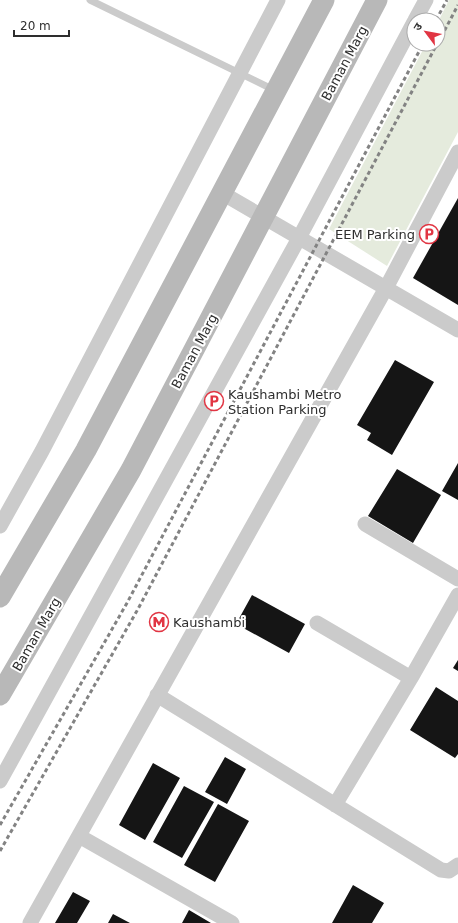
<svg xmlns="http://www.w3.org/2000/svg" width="458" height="923" font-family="'DejaVu Sans','Noto Sans Devanagari',sans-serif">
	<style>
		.green { fill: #e5ebdd }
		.building { fill: #151515 }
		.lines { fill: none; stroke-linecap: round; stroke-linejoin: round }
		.lane { stroke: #cbcbcb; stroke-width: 7 }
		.street { stroke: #cbcbcb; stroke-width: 15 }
		.secondary { stroke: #b8b8b8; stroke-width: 21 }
		.rail { stroke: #838383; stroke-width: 3; stroke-dasharray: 4 3; stroke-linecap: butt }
		.labels { text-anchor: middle; stroke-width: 4; stroke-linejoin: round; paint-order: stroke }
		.street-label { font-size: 13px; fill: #2e2e2e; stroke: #fff }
		.poi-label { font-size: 13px; fill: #2e2e2e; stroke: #fff; text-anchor: start }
	</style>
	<rect width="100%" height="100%" fill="#fff"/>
	<!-- green -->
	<path class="green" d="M449 0H458V132L387 266 329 229 426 44H438V22Z"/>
	<!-- building -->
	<path class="building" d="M458 198V305L413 278Z
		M395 360 434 382 392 455 367 440 371 433 357 425Z
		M458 463V500L442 491Z
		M397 469 441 495 413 543 368 516Z
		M252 595 305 624 289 653 236 624Z
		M458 660V671L453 668Z
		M436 687 458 701V754L455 758 410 730Z
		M225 757 246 769 227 804 205 792Z
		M153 763 180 778 145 840 119 825Z
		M184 786 214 802 182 858 153 842Z
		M218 804 249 821 215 882 184 865Z
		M353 885 384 903 372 923H332Z
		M73 892 90 901 77 923H55Z
		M189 910 211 923H182Z
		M113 914 130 923H108Z"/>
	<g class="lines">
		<!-- lane -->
		<path class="lane" d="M90 0 274 90"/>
		<!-- street -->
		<path class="street" d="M415 20 426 0
			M222 193 458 330
			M365 524 458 579
			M0 526 42 451 278 0
			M317 623 411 678
			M157 695 441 870 449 871 458 865
			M0 781 299 238 414 22
			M335 805 411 678 458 595
			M79 836 232 923
			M30 923 386 288 458 152"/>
		<!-- secondary -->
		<path class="secondary" d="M0 597 86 450 324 0
			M0 695 131 470 377 0"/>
		<!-- rail -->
		<path class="rail" d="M436 20 447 0
			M438 43 458 5
			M0 825 127 603 423 44
			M0 851 138 609 437 44"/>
	</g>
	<!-- icons -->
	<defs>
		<g id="parking-ring" transform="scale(1)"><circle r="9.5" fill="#fff" stroke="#e13543" stroke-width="1.5"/><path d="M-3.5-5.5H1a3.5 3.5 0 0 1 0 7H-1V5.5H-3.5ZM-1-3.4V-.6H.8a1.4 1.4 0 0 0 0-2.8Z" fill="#e13543"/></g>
		<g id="metro-ring" transform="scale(1)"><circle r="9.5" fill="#fff" stroke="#e13543" stroke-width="1.5"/><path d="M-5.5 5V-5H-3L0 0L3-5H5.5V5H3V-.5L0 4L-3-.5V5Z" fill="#e13543"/></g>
	</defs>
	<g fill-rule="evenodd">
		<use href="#parking-ring" x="429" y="234"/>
		<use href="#parking-ring" x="214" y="401"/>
		<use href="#metro-ring" x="159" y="622"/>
	</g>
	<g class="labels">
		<!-- street labels -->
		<g class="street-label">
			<text transform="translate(344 63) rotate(-62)" y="5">Baman Marg</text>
			<text transform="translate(194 351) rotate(-62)" y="5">Baman Marg</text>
			<text transform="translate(36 634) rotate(-60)" y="5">Baman Marg</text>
		</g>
		<!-- poi labels -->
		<g class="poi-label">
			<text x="415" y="239" text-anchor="end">EEM Parking</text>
			<text x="228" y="399">Kaushambi Metro<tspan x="228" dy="15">Station Parking</tspan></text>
			<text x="173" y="627">Kaushambi</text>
		</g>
	</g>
	<!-- north arrow -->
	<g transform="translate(426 32) rotate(302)"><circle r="19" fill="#ffffff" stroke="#ababab"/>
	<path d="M0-3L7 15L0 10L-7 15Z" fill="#e13543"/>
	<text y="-6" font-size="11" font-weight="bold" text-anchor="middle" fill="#2e2e2e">उ</text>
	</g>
	<!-- scale -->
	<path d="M14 30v6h55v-6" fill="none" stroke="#2e2e2e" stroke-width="2"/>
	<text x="20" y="30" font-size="12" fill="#2e2e2e" stroke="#ffffff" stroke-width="3" paint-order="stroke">20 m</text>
</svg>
